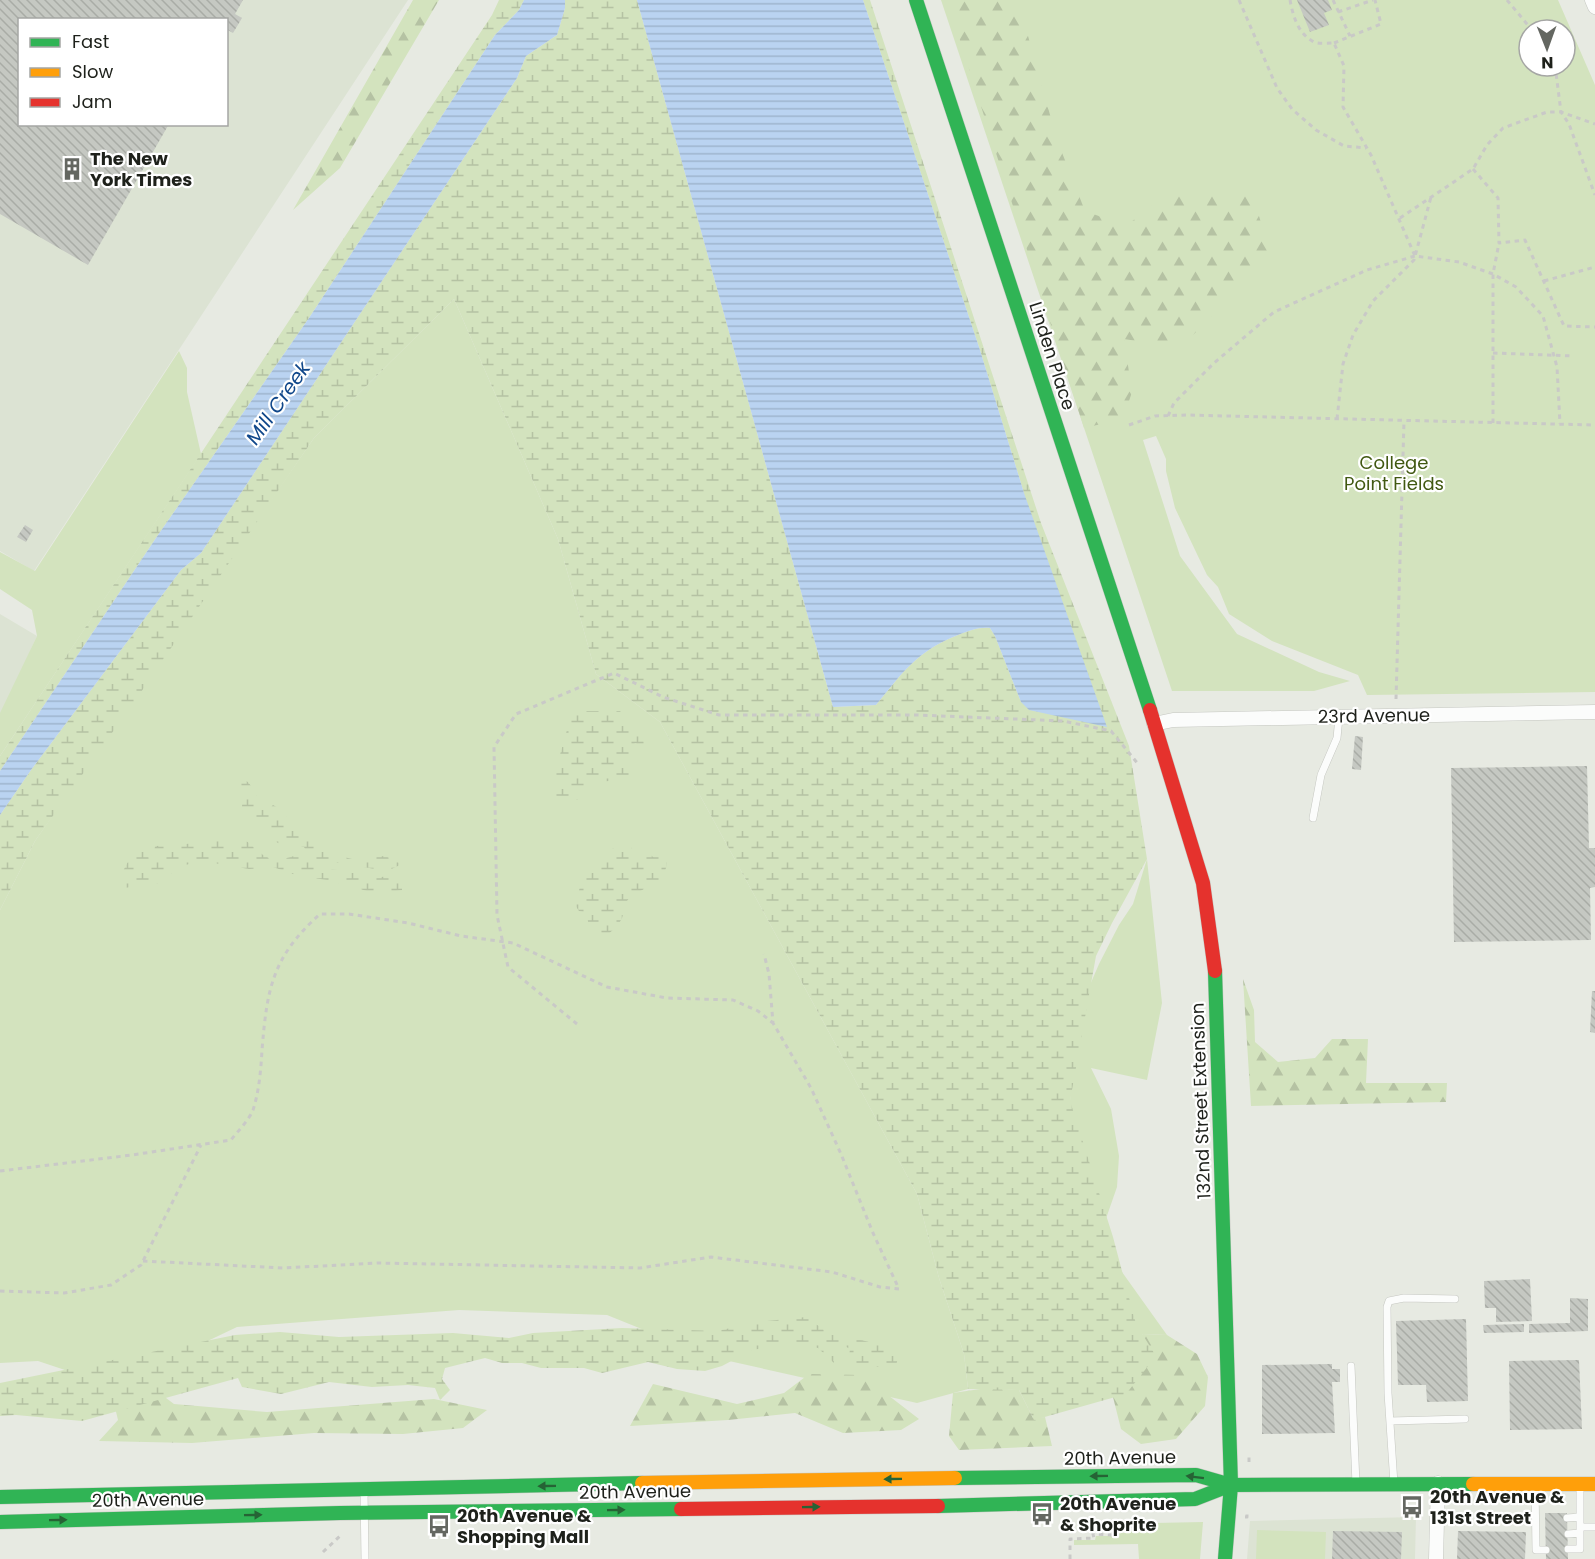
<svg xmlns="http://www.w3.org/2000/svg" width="1595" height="1559" font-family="Poppins,sans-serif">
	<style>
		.built { fill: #dce3d3; fill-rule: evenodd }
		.green { fill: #d3e3be; fill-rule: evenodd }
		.forest { fill: url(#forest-firs) }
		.wetland { fill: url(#wetland-marsh) }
		.water { fill: url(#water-rules) }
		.building { fill: url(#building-back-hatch) }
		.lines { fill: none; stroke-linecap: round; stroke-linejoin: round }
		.lane-casing { stroke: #c5c7c1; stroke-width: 8 }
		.street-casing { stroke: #c5c7c1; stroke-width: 15 }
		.fast-casing { stroke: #c5c7c1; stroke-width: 15 }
		.slow-casing { stroke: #c5c7c1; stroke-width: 15 }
		.jam-casing { stroke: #c5c7c1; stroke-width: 15 }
		.path { stroke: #c9c9c7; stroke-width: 3; stroke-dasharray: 4.5 4.5; stroke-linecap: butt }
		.lane { stroke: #fbfcfb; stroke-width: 7 }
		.street { stroke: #fbfcfb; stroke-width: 14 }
		.fast { stroke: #30b455; stroke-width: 14 }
		.slow { stroke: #ff9f0a; stroke-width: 14 }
		.jam { stroke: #e5322d; stroke-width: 14 }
		.oneway { fill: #266335 }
		.labels { text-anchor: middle; stroke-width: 4.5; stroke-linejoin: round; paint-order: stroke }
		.poi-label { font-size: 18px; font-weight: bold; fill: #1e211b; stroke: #fff; text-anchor: start }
		.street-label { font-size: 18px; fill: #1e211b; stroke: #fff }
		.park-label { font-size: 18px; fill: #415912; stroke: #fff }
		.water-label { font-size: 20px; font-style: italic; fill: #10478a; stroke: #fff }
	</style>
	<defs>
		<pattern id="forest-firs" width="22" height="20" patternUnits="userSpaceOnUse" patternTransform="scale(1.5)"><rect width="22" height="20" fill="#d3e3be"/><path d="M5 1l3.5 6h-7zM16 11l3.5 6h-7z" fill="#b5c2a3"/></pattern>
		<pattern id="wetland-marsh" width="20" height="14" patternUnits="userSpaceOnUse" patternTransform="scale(1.5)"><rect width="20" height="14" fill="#d3e3be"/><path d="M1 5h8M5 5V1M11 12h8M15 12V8" fill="none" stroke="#b5c2a3"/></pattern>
		<pattern id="water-rules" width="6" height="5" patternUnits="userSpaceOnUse" patternTransform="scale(1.5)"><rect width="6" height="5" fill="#bad3f1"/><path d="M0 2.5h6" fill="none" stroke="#9fb5ce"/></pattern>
		<pattern id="building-back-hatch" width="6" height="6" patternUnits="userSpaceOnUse" patternTransform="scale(1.5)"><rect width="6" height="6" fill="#c5c8c2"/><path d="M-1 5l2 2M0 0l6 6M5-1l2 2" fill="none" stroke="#a9aca6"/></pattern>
	</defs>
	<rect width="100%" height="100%" fill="#e7eae2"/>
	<!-- built -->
	<path class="built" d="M0 0H408L34 571 0 551ZM20 20H226V124H20Z
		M0 614 37 636 0 717Z
		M1416 1517 1415 1559H1247L1250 1521Z"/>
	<!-- green -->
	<path class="green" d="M941 0H1558L1595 85V692L1367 695 1358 675 1272 641 1229 614 1218 587 1207 575 1175 508 1166 471V459L1156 436 1143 440 1180 556 1237 634 1319 672 1350 681 1314 691H1172ZM1529 30H1565V66H1529Z
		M454 299 558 539 596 674 660 722 917 1194 939 1278 964 1354 968 1389 917 1403 711 1357 607 1315 459 1310 237 1327 132 1377 92 1379 38 1361 0 1363V910L35 841 314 438Z
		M179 351 187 368V392L201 454 0 756V713L37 636 32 610 0 589V552L35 571Z
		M1147 859 1162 1003 1147 1080 1091 1068 1111 1109 1119 1156 1117 1187 1102 1230 1122 1272 1167 1335 1143 1334 1126 1349 1068 1125 1077 1015 1099 964 1119 925 1133 904Z
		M1203 1522 1200 1559H1139L1138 1544 1074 1545V1540H1095L1096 1536H1114V1533H1130V1529L1154 1528V1523Z
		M1257 1530 1326 1532 1325 1559H1256Z"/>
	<!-- forest -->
	<path class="forest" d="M413 0H439L340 168 293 210Z
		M947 0H1018L1057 140 1085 211 1126 226 1170 191 1253 196 1271 256 1190 338 1156 344 1124 339 1132 392 1123 419 1084 428Z
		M1243 979 1254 1010 1255 1042 1278 1062 1315 1058 1332 1039H1368L1366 1083H1447L1446 1102 1251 1106Z
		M1143 1334 1167 1335 1197 1354 1208 1377 1205 1406 1176 1439 1141 1444 1121 1429 1113 1397 1126 1349Z
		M104 1362 129 1370 174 1404 267 1412 434 1399 487 1410 463 1428 403 1434 314 1433 192 1443 99 1441 118 1420Z
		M809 1374 862 1375 919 1419 901 1430 843 1433 795 1413 728 1420 630 1426 653 1384 737 1404 784 1393Z
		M987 1388 1019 1390 1033 1418 1045 1417 1052 1446 959 1450 949 1436 953 1393Z"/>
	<!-- wetland -->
	<path class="wetland" d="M499 0H524L519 10 495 35 309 318 158 535 0 771V756L492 15Z
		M565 0H637L833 707 876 705C903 672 917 651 958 635 969 631 978 627 990 628L995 636 1021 702 1024 493 979 347 863 0H870L1041 523 1129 746 1147 859 1112 923 1096 956 1070 1101 1113 1237 1136 1324 1156 1356 1126 1394 1034 1420 1019 1390 968 1389 964 1354 939 1278 917 1194 660 722 596 674 558 539 454 299 314 438 139 695 35 841 0 910V815L31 770 181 570 201 553 517 78 526 56 557 35 565 8Z
		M583 711H620L642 737 646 748 635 743C626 754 632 770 631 783L617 791 615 780 588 784 577 800 558 799 545 794 549 789 554 790 556 786 549 775 556 769 572 712Z
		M245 780C254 785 256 801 267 811L273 805 280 809 299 833 318 845 330 849 340 856 356 860 384 856 397 860 400 865 387 871 316 859 309 855 304 847 285 846 274 841 275 831 242 807 243 790 237 784Z
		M244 839 263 855 275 861 298 855 311 861 320 868 355 872 367 879 396 875 402 881V890L378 894 327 880 299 876 273 867 249 869 202 861 181 866 159 883 124 888 122 873 131 856 146 850 149 858 154 855 155 846C185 846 214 839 244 839Z
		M629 845 639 857H645L647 852 653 857H663L667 862C664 892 637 884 625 904 622 908 624 913 622 918 619 925 612 931 606 936L597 935 589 930 587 913 579 911 575 905 583 876 592 873C602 853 606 848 629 845Z
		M806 1317 827 1332 882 1345 899 1353 896 1366 879 1367 848 1364 850 1349 843 1345 834 1352V1363L818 1348 793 1343 752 1350 722 1366 705 1371 677 1369 648 1362 602 1373 584 1368H541L522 1363H502L485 1358 445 1368 442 1379 450 1390 440 1400 435 1388 408 1385 372 1387 329 1382 281 1394 242 1387 238 1378 82 1421 16 1415 0 1416V1383L235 1335 280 1332 339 1337 453 1333 509 1338 533 1333 622 1328 717 1331 758 1322Z"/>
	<!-- water -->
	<path class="water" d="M524 0H565V8L557 35 526 56 517 78 201 553 181 570 31 770 0 815V771L158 535 309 318 495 35 519 10Z
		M637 0H863L979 347 1024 493 1107 727 1029 710 1021 702 995 636 990 628C978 627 969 631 958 635 917 651 903 672 876 705L833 707Z"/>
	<!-- building -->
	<path class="building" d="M0 0H243L235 14 242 18 233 33 226 29V20H20V124H169L88 265 0 214Z
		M1297 0H1328L1332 10 1324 13 1329 25 1310 32Z
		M25 525 33 530 26 542 17 537Z
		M1355 736 1363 737 1361 770 1352 769Z
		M1587 766 1589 848H1595V887L1590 888 1591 940 1454 942 1451 768Z
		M1592 991H1595V1033L1590 1032Z
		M1530 1279 1532 1321 1496 1322V1308H1485L1484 1281Z
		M1570 1298 1588 1299V1331L1529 1333V1324L1570 1323Z
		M1466 1319 1468 1401 1427 1402 1426 1385H1398L1396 1321Z
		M1524 1324V1332L1484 1333 1483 1325Z
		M1579 1360 1582 1429 1510 1430 1509 1361Z
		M1332 1364V1369H1340V1382H1332L1335 1433 1262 1434V1365Z
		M1545 1513H1567L1568 1559H1546Z
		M1333 1531 1402 1532 1401 1559H1332Z
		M1458 1531 1526 1532 1525 1559H1457Z"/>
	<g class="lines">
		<!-- lane casing -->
		<g class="lane-casing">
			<path id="lane" d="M1313 818 1321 775 1337 738 1339 717
				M1351 1366 1356 1484
				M1390 1421 1465 1419
				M1394 1484 1388 1393 1387 1307 1389 1301 1404 1298 1455 1299
				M1535 1484 1536 1550H1546
				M364 1490 365 1559
				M1567 1518 1580 1517
				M1580 1527H1595
				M1568 1534 1580 1533
				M1568 1549H1580V1486"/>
		</g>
		<!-- street casing -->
		<g class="street-casing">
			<path id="street" d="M1592 0 1595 7
				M1154 724 1173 720 1595 712
				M1436 1559 1438 1483"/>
		</g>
		<!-- fast casing -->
		<g class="fast-casing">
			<path id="fast" d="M916 0 1150 710
				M1215 971 1231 1485 1225 1559
				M955 1478 1196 1475 1231 1485 1473 1484
				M0 1497 642 1483
				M938 1506 1195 1499 1231 1485
				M0 1522 340 1513 681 1509"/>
		</g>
		<!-- slow casing -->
		<g class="slow-casing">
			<path id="slow" d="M642 1483 955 1478
				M1473 1484H1595"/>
		</g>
		<!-- jam casing -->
		<g class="jam-casing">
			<path id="jam" d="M1150 710 1203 883 1215 971
				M681 1509 938 1506"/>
		</g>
		<!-- path -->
		<path class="path" d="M1239 0 1277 88 1292 109 1316 130 1344 146 1366 148
			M1290 0C1293 16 1298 34 1314 42 1319 44 1328 43 1334 43L1344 66 1343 107 1371 155 1415 256 1459 262 1493 274 1516 287 1543 316 1557 367 1560 424
			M1333 0 1350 36
			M1507 0 1532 30
			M1338 12 1373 0
			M1334 43 1381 24 1375 0
			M1553 66 1556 73 1561 112 1569 124 1595 195
			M1473 169 1498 198 1499 243 1525 240 1564 326 1595 327
			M1400 218 1473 169 1487 145 1503 128 1547 112H1561L1595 124
			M1544 281 1595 267
			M1493 353 1573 356
			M1168 416 1174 403 1214 363 1274 312 1367 270 1415 256
			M1337 419 1343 364 1353 335 1373 301 1414 260 1431 197
			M1493 423V274L1499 243
			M1129 425 1155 416 1186 415 1595 425
			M1396 699 1404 421
			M577 1024 508 967 497 915 494 747 516 714 614 673 663 697 719 715H918L1063 721 1111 731 1139 765
			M0 1171 132 1155 231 1140C238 1131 249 1120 253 1110 259 1092 261 1069 262 1050 267 989 272 957 320 914H349L408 923 461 936 513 943 607 987 667 998 733 1000 758 1011 773 1023
			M143 1261 283 1268 378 1263 640 1268 711 1257 832 1272 880 1287 899 1289 873 1233 841 1154 811 1088 773 1023 769 974 764 954
			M0 1291 64 1293 111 1285 141 1265 201 1145
			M1249 1462V1457
			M1245 1517H1247V1512
			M323 1552 341 1535
			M1070 1559V1539L1094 1538 1093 1534 1112 1535V1531L1129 1530V1527L1152 1526V1523"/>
		<!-- lane -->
		<use href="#lane" class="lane"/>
		<!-- street -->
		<use href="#street" class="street"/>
		<!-- fast -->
		<use href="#fast" class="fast"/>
		<!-- slow -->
		<use href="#slow" class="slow"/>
		<!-- jam -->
		<use href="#jam" class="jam"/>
	</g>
	<!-- one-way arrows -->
	<defs><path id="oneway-solid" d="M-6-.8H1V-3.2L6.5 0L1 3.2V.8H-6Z" transform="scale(1.5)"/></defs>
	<g class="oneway">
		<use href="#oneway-solid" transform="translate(1099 1476) rotate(179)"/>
		<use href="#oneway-solid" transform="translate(1195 1477) rotate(-173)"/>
		<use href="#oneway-solid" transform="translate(893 1479) rotate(179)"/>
		<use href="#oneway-solid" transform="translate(547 1486) rotate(179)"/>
		<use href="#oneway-solid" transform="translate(811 1507) rotate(-1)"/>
		<use href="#oneway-solid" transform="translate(616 1510) rotate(-1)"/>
		<use href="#oneway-solid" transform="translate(253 1515) rotate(-1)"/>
		<use href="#oneway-solid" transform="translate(58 1520) rotate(-1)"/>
	</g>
	<!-- icons -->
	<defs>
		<g id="building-bare" transform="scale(1.8)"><path d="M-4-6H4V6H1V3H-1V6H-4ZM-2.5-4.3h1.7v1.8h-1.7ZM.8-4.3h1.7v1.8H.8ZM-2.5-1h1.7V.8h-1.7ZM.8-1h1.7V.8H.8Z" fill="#646761" stroke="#fff" stroke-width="2.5" paint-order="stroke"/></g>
		<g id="bus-bare" transform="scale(1.8)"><path d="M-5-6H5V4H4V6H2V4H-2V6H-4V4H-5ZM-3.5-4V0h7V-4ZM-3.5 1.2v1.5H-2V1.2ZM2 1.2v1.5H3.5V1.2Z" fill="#646761" stroke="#fff" stroke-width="2.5" paint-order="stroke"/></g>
	</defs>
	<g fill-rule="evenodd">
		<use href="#building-bare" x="72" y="169"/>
		<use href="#bus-bare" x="1412" y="1507"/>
		<use href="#bus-bare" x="1042" y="1514"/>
		<use href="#bus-bare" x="439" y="1526"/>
	</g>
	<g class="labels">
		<!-- poi labels -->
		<g class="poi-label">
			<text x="90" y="165">The New<tspan x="90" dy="21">York Times</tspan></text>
			<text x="1430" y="1503">20th Avenue &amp;<tspan x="1430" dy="21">131st Street</tspan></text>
			<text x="1060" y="1510">20th Avenue<tspan x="1060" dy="21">&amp; Shoprite</tspan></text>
			<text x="457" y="1522">20th Avenue &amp;<tspan x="457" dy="21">Shopping Mall</tspan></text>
		</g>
		<!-- street labels -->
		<g class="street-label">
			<text transform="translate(1052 356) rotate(72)" y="6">Linden Place</text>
			<text transform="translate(1374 716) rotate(-1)" y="6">23rd Avenue</text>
			<text transform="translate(1201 1101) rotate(-92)" y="6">132nd Street Extension</text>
			<text transform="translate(1120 1458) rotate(-1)" y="6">20th Avenue</text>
			<text transform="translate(635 1492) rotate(-1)" y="6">20th Avenue</text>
			<text transform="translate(148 1500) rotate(-1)" y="6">20th Avenue</text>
		</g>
		<!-- park labels -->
		<g class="park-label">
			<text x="1394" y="469">College<tspan x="1394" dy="21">Point Fields</tspan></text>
		</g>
		<!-- water labels -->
		<g class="water-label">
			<text transform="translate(278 403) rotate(-55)" y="7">Mill Creek</text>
		</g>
	</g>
	<!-- legend -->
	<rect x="18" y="18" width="210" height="108" fill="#ffffff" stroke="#a5a6a4" stroke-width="1.5"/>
	<rect x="30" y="38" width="30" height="9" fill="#30b455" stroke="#a5a6a4" stroke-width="1.5"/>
	<text x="72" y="48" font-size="18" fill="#1e211b">Fast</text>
	<rect x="30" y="68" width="30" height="9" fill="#ff9f0a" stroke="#a5a6a4" stroke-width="1.5"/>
	<text x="72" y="78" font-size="18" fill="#1e211b">Slow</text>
	<rect x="30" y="98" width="30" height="9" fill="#e5322d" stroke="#a5a6a4" stroke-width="1.5"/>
	<text x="72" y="108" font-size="18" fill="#1e211b">Jam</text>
	<!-- north arrow -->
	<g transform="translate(1547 48) rotate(179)"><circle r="28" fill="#ffffff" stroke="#a5a6a4" stroke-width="1.5"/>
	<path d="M0-4.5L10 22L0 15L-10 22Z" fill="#646761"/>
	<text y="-9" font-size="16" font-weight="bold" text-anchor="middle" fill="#1e211b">N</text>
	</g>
</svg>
